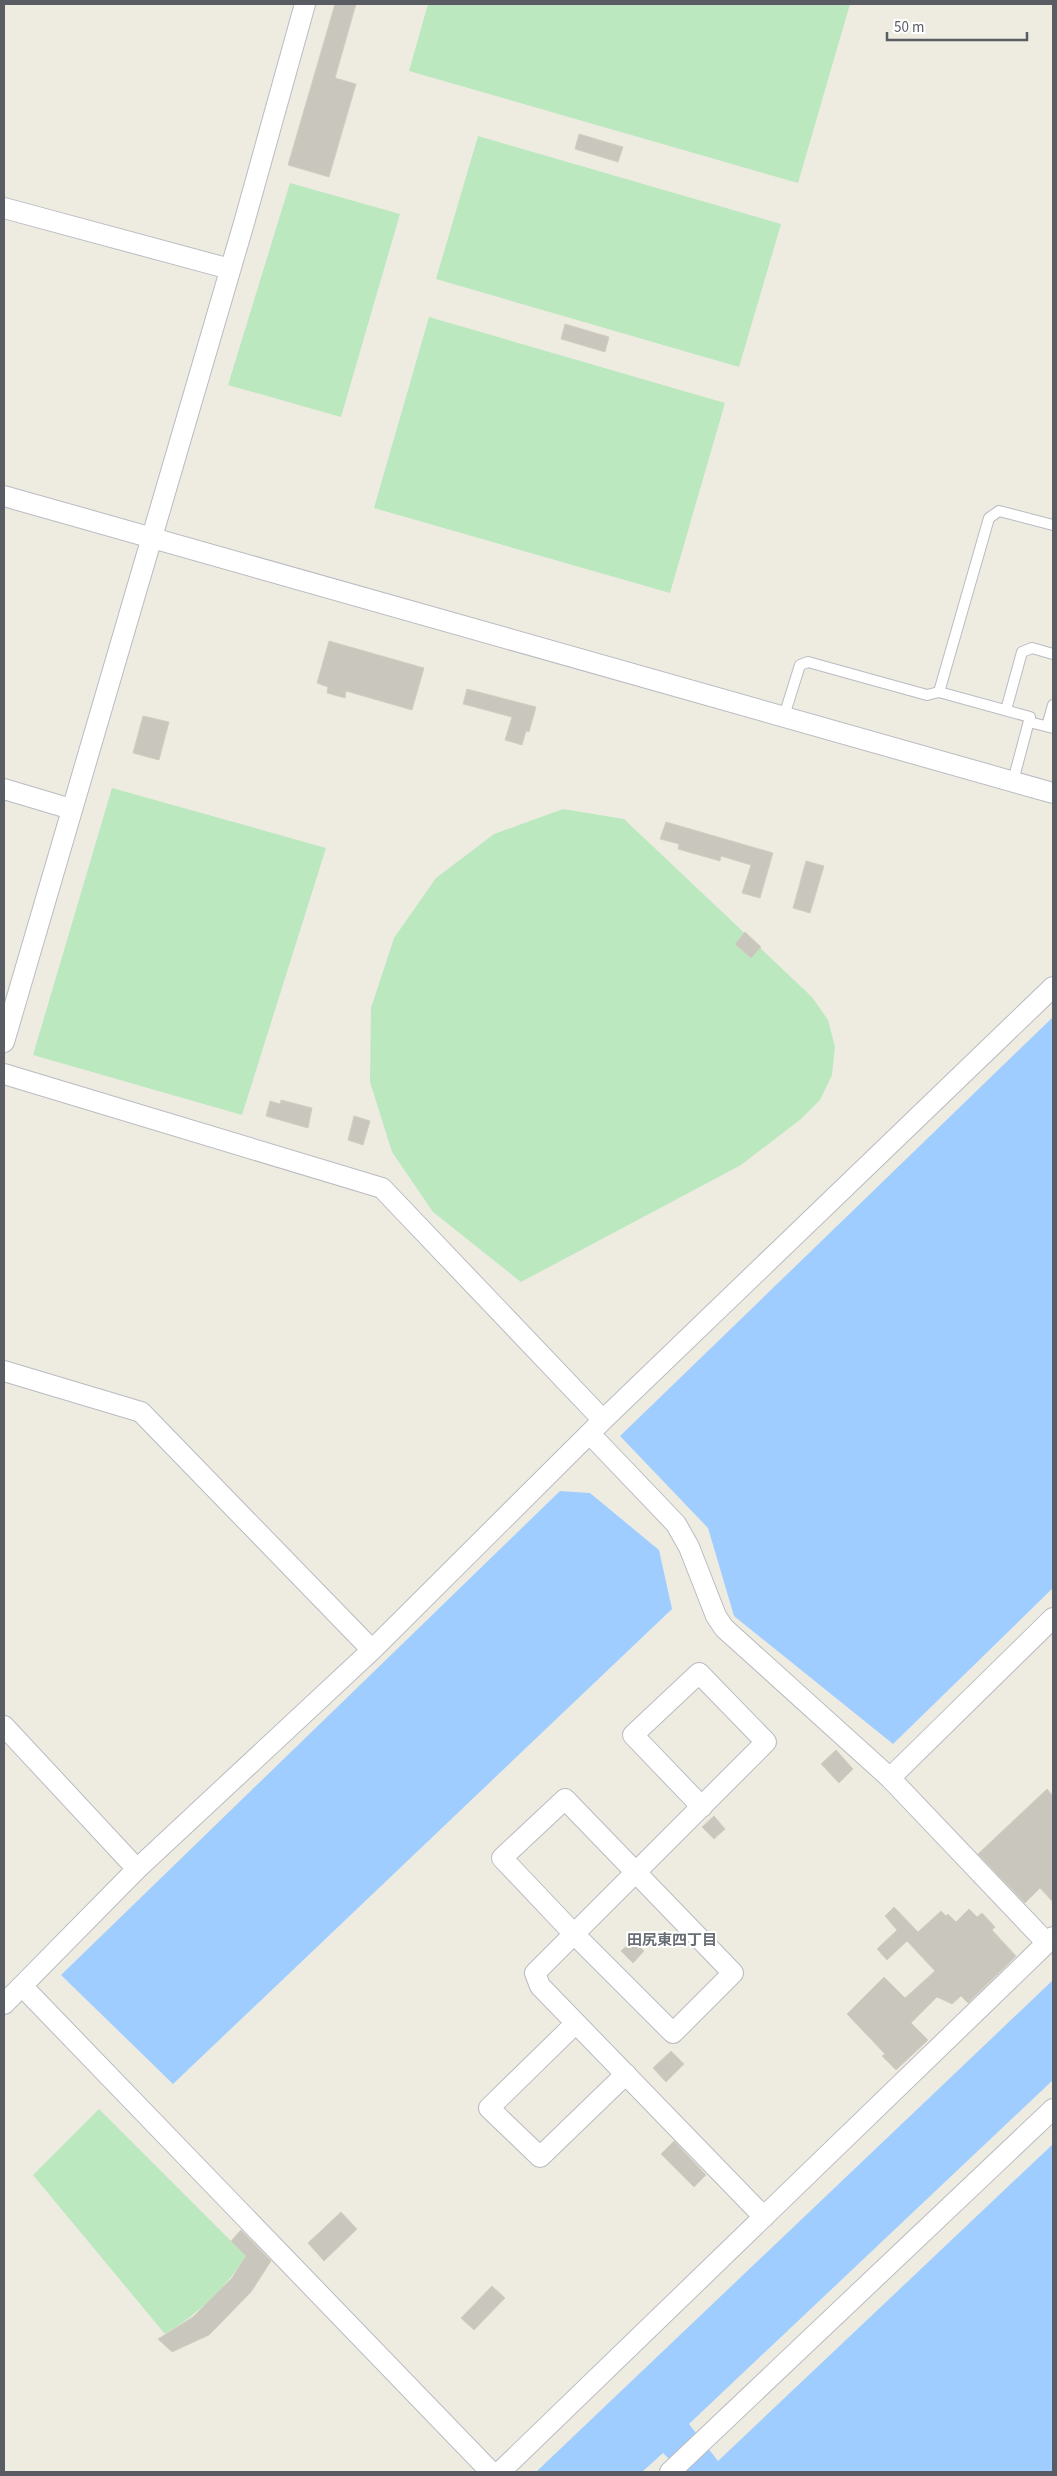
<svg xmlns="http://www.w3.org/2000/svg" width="1057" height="2476" font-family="'Source Sans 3','Noto Sans JP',sans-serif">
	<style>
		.green { fill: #bbe8bf }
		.water { fill: #a0cdff }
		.building { fill: #c9c6be; stroke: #d3cebf }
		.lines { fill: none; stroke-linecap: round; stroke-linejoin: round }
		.service-casing { stroke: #b9bbc1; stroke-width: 12 }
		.minor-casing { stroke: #b9bbc1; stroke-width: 22 }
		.service { stroke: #fff; stroke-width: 10 }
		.minor { stroke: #fff; stroke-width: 20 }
		.labels { text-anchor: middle; stroke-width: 4; stroke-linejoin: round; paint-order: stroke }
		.neighbourhood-label { font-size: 15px; font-weight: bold; fill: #6a6f75; stroke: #fff }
	</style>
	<rect width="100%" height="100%" fill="#eeece1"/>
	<!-- green -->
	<path class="green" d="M428 4H850L798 183 409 71Z
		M478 136 781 224 739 367 436 279Z
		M290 183 400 214 341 417 228 385Z
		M429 317 725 403 670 593 374 508Z
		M112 788 326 848 242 1115 33 1055Z
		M563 809 624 819 812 997 828 1020 835 1047 832 1075 820 1100 801 1119 741 1165 521 1282 433 1212 392 1152 370 1082 371 1008 394 938 436 878 494 834Z
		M99 2109 246 2256C225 2289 198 2314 165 2334L33 2175Z"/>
	<!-- water -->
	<path class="water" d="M1053 1017V1588L893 1744 734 1616 708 1528 620 1436Z
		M560 1491 590 1493 659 1550 672 1609 173 2084 61 1975Z
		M1053 1980V2080L689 2424 718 2461 1053 2144V2472H682L663 2453 642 2472H536Z"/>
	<!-- building -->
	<path class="building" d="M335 4H356L335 78 356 84 329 177 288 165Z
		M579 134 623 147 618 162 575 149Z
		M565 324 609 337 605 352 561 339Z
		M329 641 424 668 412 710 346 691 345 698 327 693 328 687 317 683Z
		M467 689 536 707 529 732 526 731 522 745 505 740 512 717 463 704Z
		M143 716 169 722 159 760 133 753Z
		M666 822 773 853 760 898 742 893 751 865 721 856 720 861 678 849 679 844 660 839Z
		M806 861 824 866 810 913 793 908Z
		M745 932 761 947 751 958 735 944Z
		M281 1100 312 1108 308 1128 266 1116 270 1101 280 1104Z
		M354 1116 370 1121 363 1145 348 1140Z
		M836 1750 853 1769 839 1783 821 1764Z
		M1047 1789 1053 1796V1902L1040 1888 1025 1903 978 1854Z
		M714 1816 725 1829 714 1839 702 1827Z
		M894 1907 918 1932 941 1911 946 1916 948 1914 956 1922 969 1909 977 1917 982 1913 995 1927 992 1930 1016 1956 968 2003 961 1996 952 2004 937 1997 911 2023 928 2040 896 2070 882 2056 885 2054 847 2014 884 1977 905 1998 935 1971 907 1941 887 1960 877 1949 897 1930 885 1916Z
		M633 1940 644 1951 633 1963 621 1951Z
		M671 2051 684 2064 666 2082 653 2068Z
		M674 2141 706 2175 694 2187 661 2154Z
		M341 2212 357 2229 324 2261 308 2243Z
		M241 2230 271 2261 251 2292 209 2335 172 2352 158 2339 193 2317 232 2278 246 2256 231 2241Z
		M492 2286 505 2298 474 2330 461 2318Z"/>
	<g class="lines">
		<!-- service casing -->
		<g class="service-casing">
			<path id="service" d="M1006 710 1022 652 1032 648 1053 654
				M784 716 800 665 808 662 927 695 939 692
				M1029 722 1053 728
				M1047 726 1053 705
				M1013 781 1030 717 939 692 989 518 999 511 1053 525"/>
		</g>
		<!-- minor casing -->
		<g class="minor-casing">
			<path id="minor" d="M4 208 230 269
				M4 496 1053 793
				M4 789 71 809
				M4 1042 244 223 305 4
				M4 1074 382 1188 603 1420
				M4 1371 141 1412 372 1650
				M590 1434 676 1524 689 1547 716 1616 724 1628 890 1778 1047 1943
				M4 1726 137 1869
				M890 1778 1053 1618
				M565 1799 733 1973 673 2033 574 1934 502 1858Z
				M702 1807 633 1735 699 1673 766 1742 535 1973 540 1986 764 2217
				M22 1986 491 2472
				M4 2004 137 1869 372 1650 603 1420 1053 987
				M576 2023 489 2108 540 2157 626 2074
				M500 2472 1053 1937
				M670 2472 1053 2109"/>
		</g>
		<!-- service -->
		<use href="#service" class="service"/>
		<!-- minor -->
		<use href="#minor" class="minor"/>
	</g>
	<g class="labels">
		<!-- neighbourhood labels -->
		<g class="neighbourhood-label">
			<text x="672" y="1945">田尻東四丁目</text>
		</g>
	</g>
	<!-- border -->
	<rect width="1057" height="2476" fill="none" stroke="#595d63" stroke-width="10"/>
	<!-- scale -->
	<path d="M887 32v8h140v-8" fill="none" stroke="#595d63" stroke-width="2.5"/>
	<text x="894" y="32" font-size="15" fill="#595d63" stroke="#ffffff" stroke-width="4" paint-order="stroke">50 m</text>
</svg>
